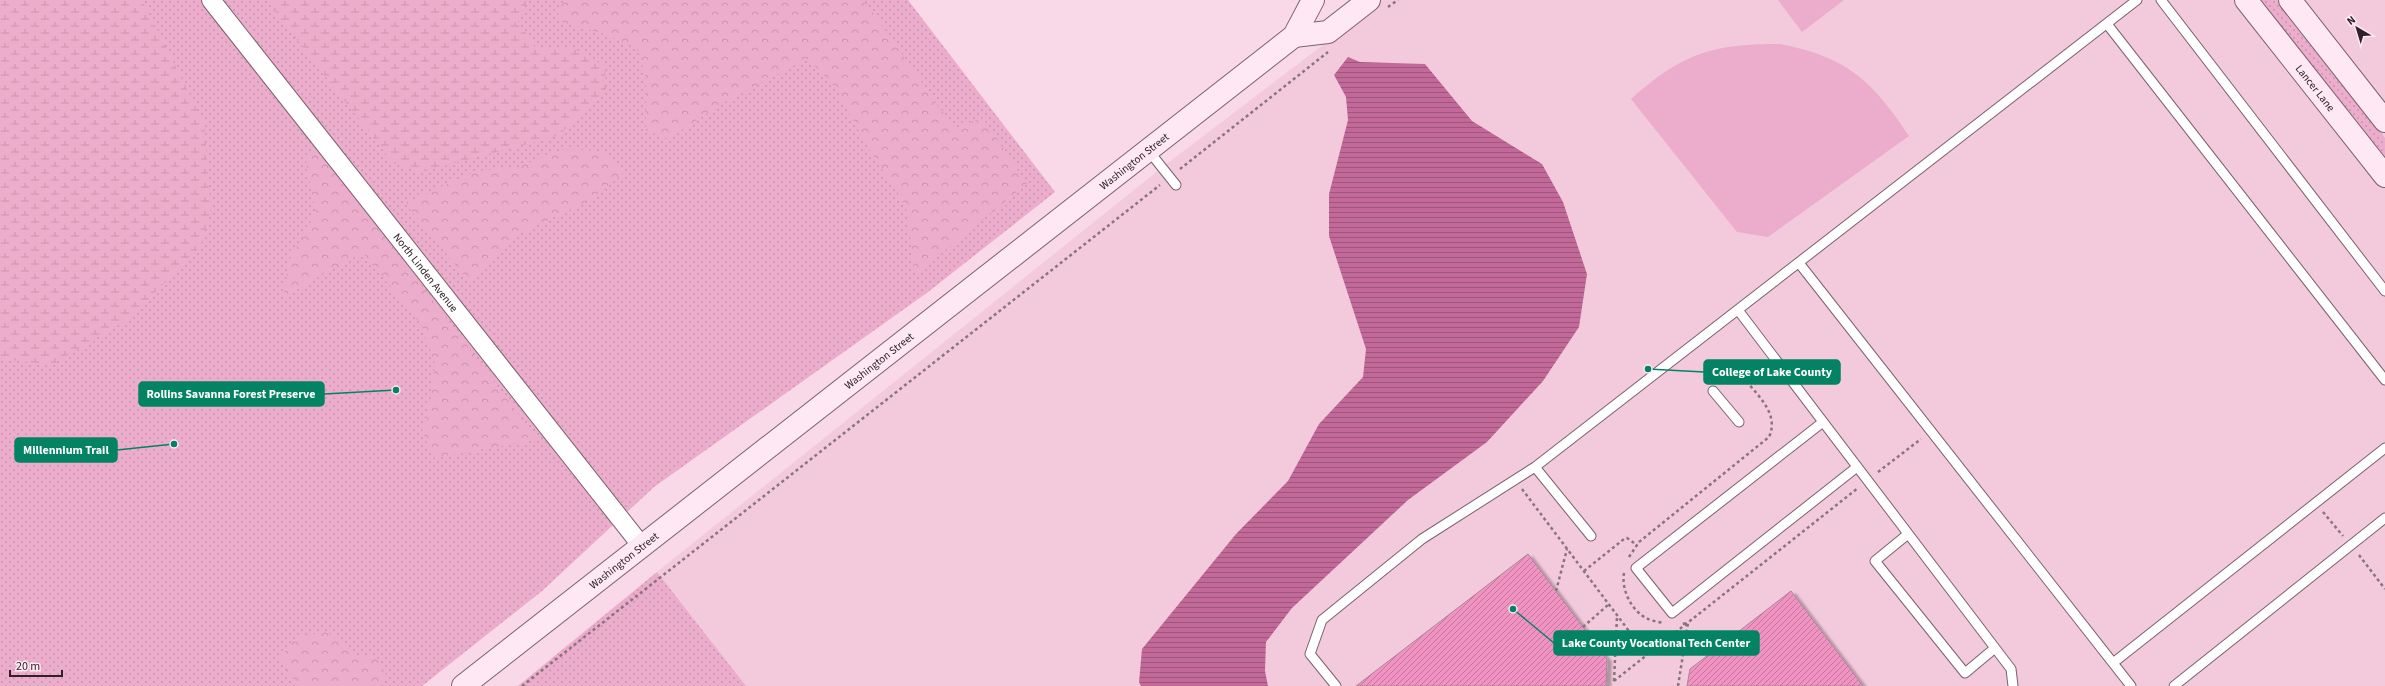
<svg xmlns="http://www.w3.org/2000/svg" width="2385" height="686" font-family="'Source Sans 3',sans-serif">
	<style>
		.built { fill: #f2cadc }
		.grass { fill: url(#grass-dots) }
		.forest { fill: url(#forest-crowns) }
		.wetland { fill: url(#wetland-marsh) }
		.pitch { fill: #ecaccb }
		.water { fill: url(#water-rules) }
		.building { fill: url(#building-hatch); stroke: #a78896; filter: url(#shadow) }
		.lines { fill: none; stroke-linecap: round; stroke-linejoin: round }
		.lane-casing { stroke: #7d616e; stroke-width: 11 }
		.street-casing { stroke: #7d616e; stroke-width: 20 }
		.secondary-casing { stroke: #7d616e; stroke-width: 24 }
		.path { stroke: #89747e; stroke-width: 2.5; stroke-dasharray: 3 3; stroke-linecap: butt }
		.lane { stroke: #fff; stroke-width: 9 }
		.street { stroke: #fff; stroke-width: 18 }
		.secondary { stroke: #fee8f3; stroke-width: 22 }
		.labels { text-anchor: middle; stroke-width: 3; stroke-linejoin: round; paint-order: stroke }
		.street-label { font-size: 11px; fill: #2e2227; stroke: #feeaf3 }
		.leader { fill: none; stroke: #048364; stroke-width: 1.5 }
		.callout-dot { fill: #048364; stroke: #feeaf3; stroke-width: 1.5 }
		.callout { fill: #048364; stroke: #048364; stroke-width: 1.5 }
		.callout-label { font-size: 12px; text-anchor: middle; font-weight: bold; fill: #fff }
	</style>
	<defs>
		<pattern id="grass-dots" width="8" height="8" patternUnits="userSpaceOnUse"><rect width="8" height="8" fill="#ecaccb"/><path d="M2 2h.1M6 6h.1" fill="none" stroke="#cb94ae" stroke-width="1.8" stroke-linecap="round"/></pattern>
		<pattern id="forest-crowns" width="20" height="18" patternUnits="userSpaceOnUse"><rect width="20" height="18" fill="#ecaccb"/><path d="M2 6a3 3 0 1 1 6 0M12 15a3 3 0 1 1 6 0" fill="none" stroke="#cb94ae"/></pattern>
		<pattern id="wetland-marsh" width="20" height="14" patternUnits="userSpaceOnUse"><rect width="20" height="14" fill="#ecaccb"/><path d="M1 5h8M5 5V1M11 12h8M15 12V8" fill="none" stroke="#cb94ae"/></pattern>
		<pattern id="water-rules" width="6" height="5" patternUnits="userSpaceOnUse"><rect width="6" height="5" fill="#c36999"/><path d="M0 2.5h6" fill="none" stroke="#9f567d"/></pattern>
		<pattern id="building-hatch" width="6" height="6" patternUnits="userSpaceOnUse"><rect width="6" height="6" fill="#f092c2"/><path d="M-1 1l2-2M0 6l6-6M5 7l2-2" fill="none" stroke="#c3779e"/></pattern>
		<filter id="shadow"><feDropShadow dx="4.5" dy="2.5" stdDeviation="1" flood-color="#0004"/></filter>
	</defs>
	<rect width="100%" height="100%" fill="#f9d8e7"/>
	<!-- built -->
	<path class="built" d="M1382 0H2385V686H746L657 572 1164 166Z"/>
	<!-- grass -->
	<path class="grass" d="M0 0H908L1055 192 928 292 654 487 542 591 422 686H0Z
		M2259 0H2277L2385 138V159Z
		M657 572 746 686H518Z"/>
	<!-- forest -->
	<path class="forest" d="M564 0H864L954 128 983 118 1027 184 915 275 906 207 869 149 835 87 808 59 733 97 668 139 646 130V78L637 48 598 32 554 20Z
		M315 144 538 440 433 458 421 427 430 402 435 364 421 324 363 253 324 273 283 299 290 259 316 212 306 162Z
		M563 149 605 151 623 174 589 201 513 237 471 284 405 203 476 171 518 167Z
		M326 631 357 656 376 655 387 676 374 686H298L279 660 294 639Z"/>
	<!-- wetland -->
	<path class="wetland" d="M0 0H142L204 123 211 207 201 246 130 318 52 365 0 359Z
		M266 0H528L517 20 536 49 573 48 605 66 606 90 558 136 420 172 393 163Z"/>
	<!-- pitch -->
	<path class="pitch" d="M1778 0H1844L1802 32Z
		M1780 44C1847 57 1873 81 1909 136L1768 237 1737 232 1631 99C1683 53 1712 44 1780 44Z"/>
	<!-- water -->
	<path class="water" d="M1348 57 1360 62 1425 64 1472 121 1542 164 1563 202 1587 274 1579 327 1543 381 1487 442 1408 500 1292 608 1266 642 1265 671 1268 686H1141L1139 682 1142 649 1236 534 1288 481 1319 424 1363 377 1366 349 1329 236V194L1348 120 1346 97 1334 75Z"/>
	<!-- building -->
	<path class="building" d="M1528 554 1607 659 1606 686H1356Z
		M1791 591 1863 686H1687L1690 669Z"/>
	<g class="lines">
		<!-- lane casing -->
		<g class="lane-casing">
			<path id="lane" d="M2161 0 2385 291
				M2107 24 2385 380
				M1148 150 1176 185
				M1799 263 2131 686
				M1738 310 2011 669 2013 686
				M1713 391 1739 422
				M1823 422 1636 568 1672 613 1857 467
				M1535 467 1591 536
				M1908 534 1875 561 1965 673 1995 648
				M2113 663 2385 448
				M1336 686 1310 654 1322 620 1422 539 1535 467 2137 0
				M2174 686 2385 518"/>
		</g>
		<!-- street casing -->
		<g class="street-casing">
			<g id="street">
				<path id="s1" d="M211 0 641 545"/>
			</g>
		</g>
		<!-- secondary casing -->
		<g class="secondary-casing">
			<g id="secondary">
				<path id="s2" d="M2246 0 2385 176"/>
				<path d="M2290 0 2385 121"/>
				<path d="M1294 36 1328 32 1369 0"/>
				<path id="s3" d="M463 686 1294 36 1313 0"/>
			</g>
		</g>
		<!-- path -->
		<path class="path" d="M1388 7 1398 0
			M1180 169 1328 52
			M1878 472 1921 439
			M1522 489 1647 655
			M2323 512 2343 536
			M2359 555 2385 589
			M1629 557 1639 542 1769 437C1780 413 1756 394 1742 376
			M1584 571 1624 539 1627 538 1637 545
			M1624 573C1621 590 1632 612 1648 619 1652 621 1659 622 1664 623
			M1556 591 1567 549
			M1583 627 1609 604
			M1614 681 1858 488
			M1614 681 1617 616
			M522 686 1160 185
			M1678 686 1688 623 1680 624"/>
		<!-- lane -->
		<use href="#lane" class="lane"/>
		<!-- street -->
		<use href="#street" class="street"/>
		<!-- secondary -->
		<use href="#secondary" class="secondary"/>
	</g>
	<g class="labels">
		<!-- street labels -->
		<g class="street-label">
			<text dy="4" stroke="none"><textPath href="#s2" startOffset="112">Lancer Lane</textPath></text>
			<text dy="4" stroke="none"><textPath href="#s3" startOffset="852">Washington Street</textPath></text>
			<text dy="4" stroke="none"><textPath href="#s1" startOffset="347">North Linden Avenue</textPath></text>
			<text dy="4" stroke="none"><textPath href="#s3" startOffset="528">Washington Street</textPath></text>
			<text dy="4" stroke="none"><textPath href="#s3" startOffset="204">Washington Street</textPath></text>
		</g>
	</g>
	<!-- callouts -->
	<path class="leader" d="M1648 369L1704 372M396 390L324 394M174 444L117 450M1513 609L1554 643"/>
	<g class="callout-dot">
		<circle cx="1648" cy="369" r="4"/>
		<circle cx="396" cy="390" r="4"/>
		<circle cx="174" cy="444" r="4"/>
		<circle cx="1513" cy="609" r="4"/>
	</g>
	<g class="callout">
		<rect x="1704" y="360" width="136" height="24" rx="4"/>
		<rect x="139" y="382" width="185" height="24" rx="4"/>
		<rect x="15" y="438" width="102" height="24" rx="4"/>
		<rect x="1554" y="631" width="205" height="24" rx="4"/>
	</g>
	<g class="callout-label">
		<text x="1772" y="376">College of Lake County</text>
		<text x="231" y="398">Rollins Savanna Forest Preserve</text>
		<text x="66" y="454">Millennium Trail</text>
		<text x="1656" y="647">Lake County Vocational Tech Center</text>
	</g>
	<!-- north arrow -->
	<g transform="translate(2357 28) rotate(322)" stroke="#feeaf3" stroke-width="3" paint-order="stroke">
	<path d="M0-3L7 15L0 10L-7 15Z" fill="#2e2227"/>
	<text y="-6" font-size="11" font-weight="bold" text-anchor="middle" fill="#2e2227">N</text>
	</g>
	<!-- scale -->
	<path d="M10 670v6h52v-6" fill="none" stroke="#2e2227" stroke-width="2"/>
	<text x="16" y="670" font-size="12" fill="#2e2227" stroke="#feeaf3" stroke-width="3" paint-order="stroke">20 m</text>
</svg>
